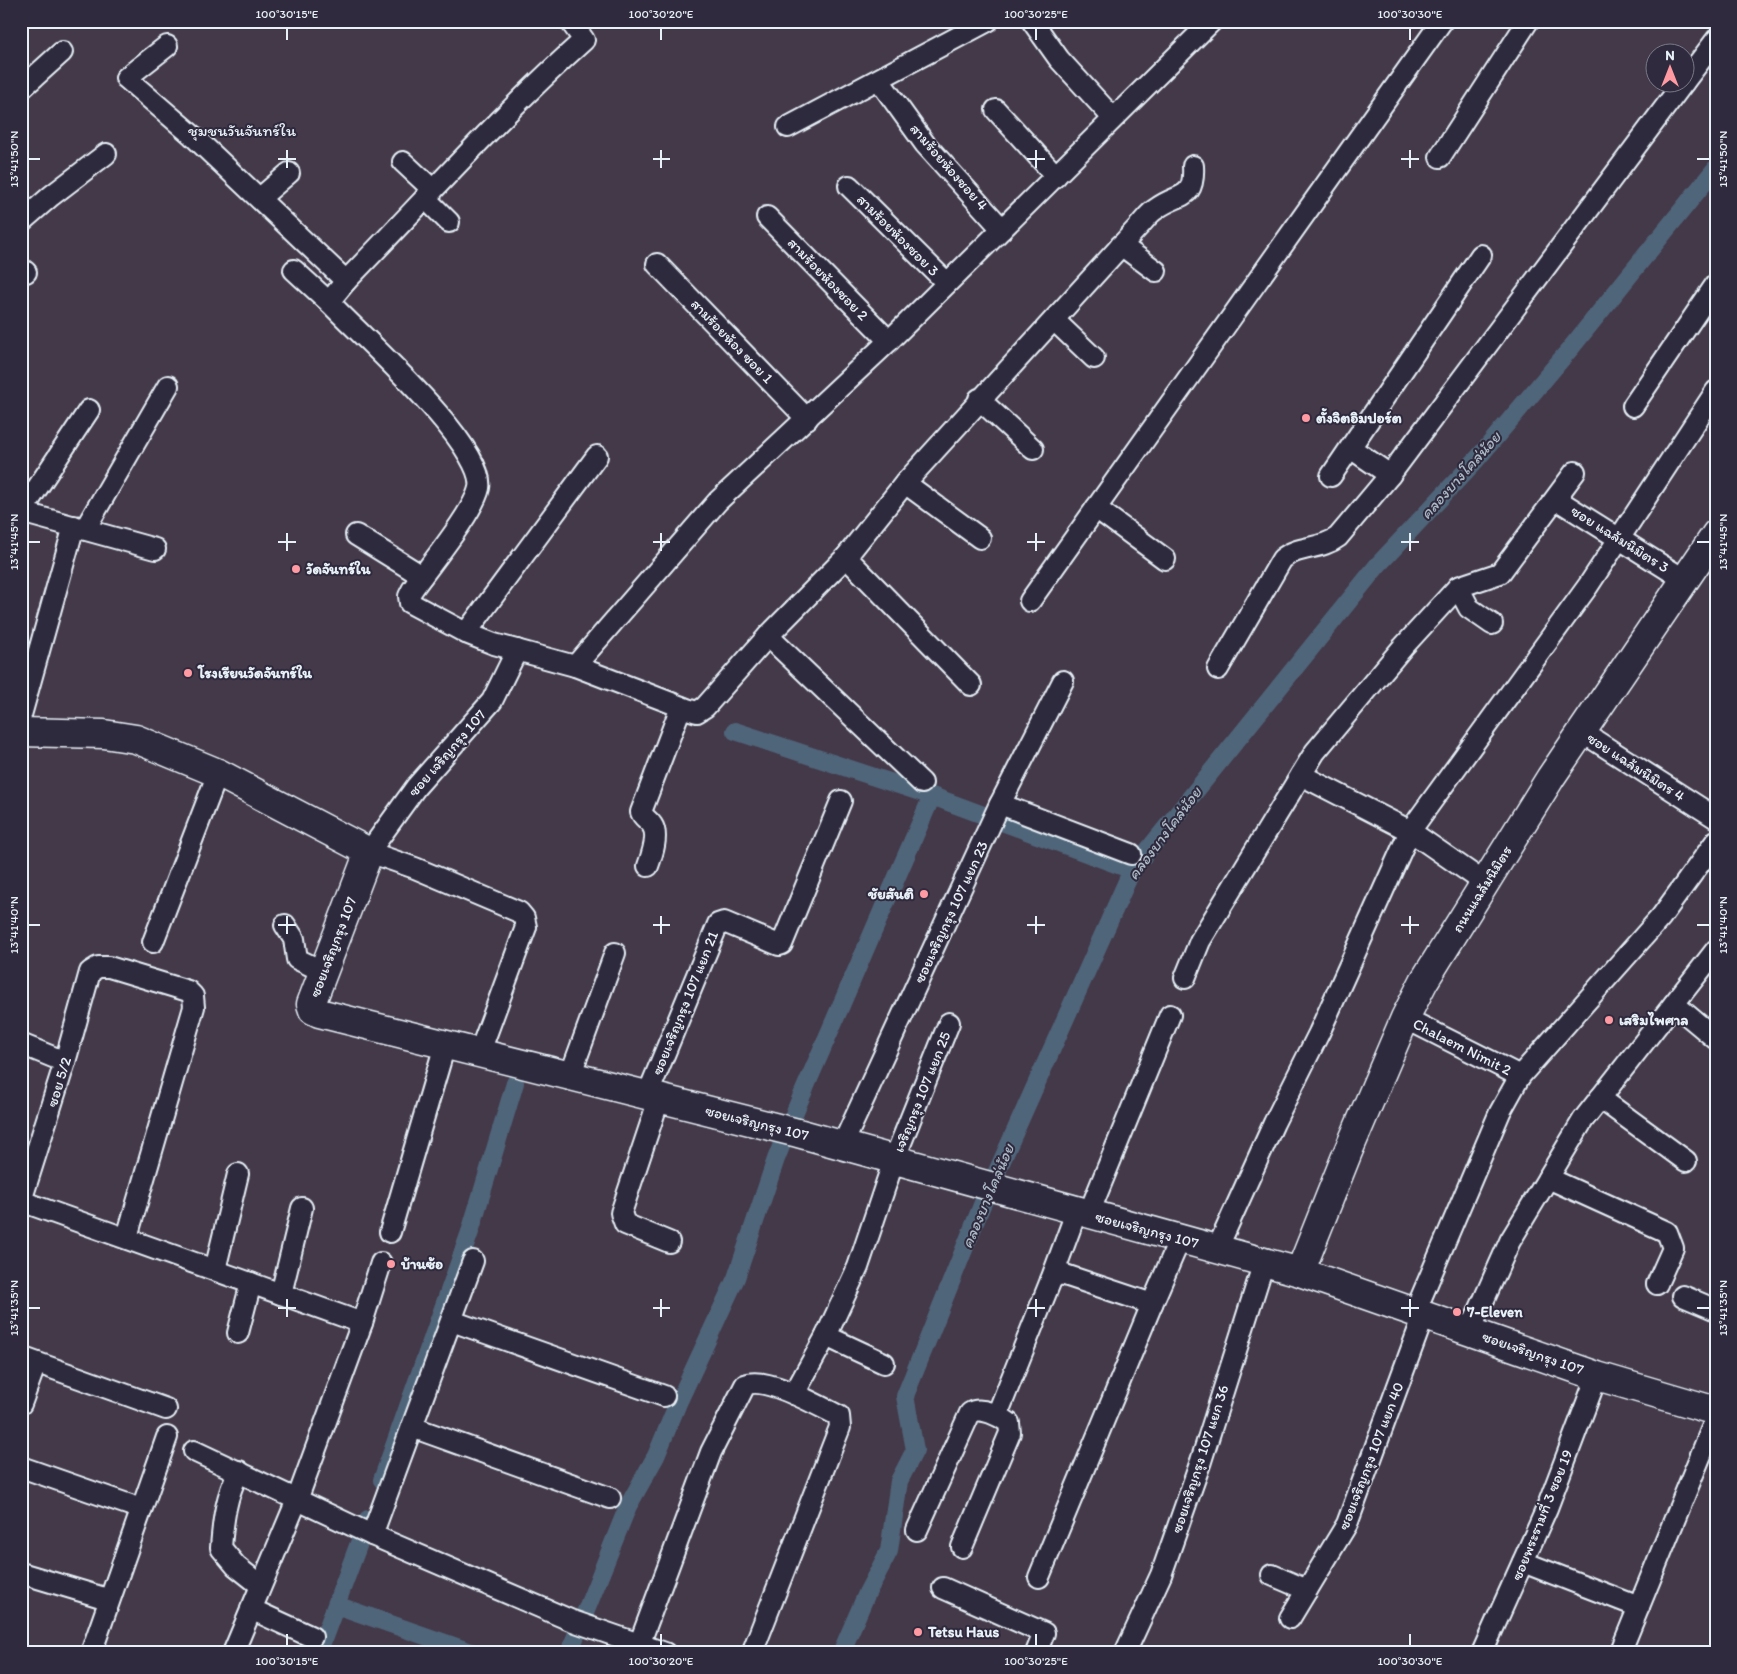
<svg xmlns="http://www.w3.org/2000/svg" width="1737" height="1674" font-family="Itim,'Playpen Sans Thai',sans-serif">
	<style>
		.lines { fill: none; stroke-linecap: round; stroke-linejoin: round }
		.canal { stroke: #4f657a; stroke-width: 18 }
		.street-casing { stroke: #e8f1f8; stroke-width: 24 }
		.secondary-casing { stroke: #e8f1f8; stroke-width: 31 }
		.street { stroke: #2f2a3d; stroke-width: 20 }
		.secondary { stroke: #2f2a3d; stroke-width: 28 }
		.ticks { fill: none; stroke: #e8f1f8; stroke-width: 2 }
		.poi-dot { fill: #ff9aa2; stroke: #2f2a3d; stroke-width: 2 }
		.labels { text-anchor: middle; stroke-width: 4; stroke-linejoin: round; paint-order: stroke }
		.street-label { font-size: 15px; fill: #e8f1f8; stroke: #2f2a3d }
		.poi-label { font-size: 15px; font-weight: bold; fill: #e8f1f8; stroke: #2f2a3d; text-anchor: start }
		.neighbourhood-label { font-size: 16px; fill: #e8f1f8; stroke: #2f2a3d }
		.water-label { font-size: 16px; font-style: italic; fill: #abb9c6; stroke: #2f2a3d }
		.neatline { fill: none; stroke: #e8f1f8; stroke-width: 2 }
		.ticks-label { font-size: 12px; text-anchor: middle; fill: #e8f1f8 }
	</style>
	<rect width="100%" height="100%" fill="#443949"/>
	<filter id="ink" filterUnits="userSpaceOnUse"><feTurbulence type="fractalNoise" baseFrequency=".02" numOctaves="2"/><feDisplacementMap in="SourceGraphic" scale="10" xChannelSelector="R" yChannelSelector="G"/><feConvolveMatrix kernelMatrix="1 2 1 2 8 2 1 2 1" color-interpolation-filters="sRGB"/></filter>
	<g filter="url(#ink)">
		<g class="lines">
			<!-- canal -->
			<path class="canal" d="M735 731 932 796 1132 870
				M382 1480 470 1232 515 1083
				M336 1605 474 1653
				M318 1653 368 1519
				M569 1653 628 1506 656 1456 678 1403 736 1278 776 1159 796 1109 932 796
				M841 1653 867 1593 889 1551 899 1481 915 1450 905 1396 982 1205 1132 870 1377 566 1477 459 1570 349 1716 168"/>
			<!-- street casing -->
			<g class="street-casing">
				<g id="street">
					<path d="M570 21 584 40C500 115 425 200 346 281L332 298 330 303C359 334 487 447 479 488 474 512 428 567 412 590L409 596 410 603 466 633 494 644 575 666 687 709 697 712 705 707 768 636 846 557 905 483 1139 226C1144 221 1149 213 1156 209 1178 192 1195 202 1193 166"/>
					<path d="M1032 21 1059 59 1113 118"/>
					<path d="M167 46 126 78 192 135 346 281"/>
					<path d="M879 80 925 144 1002 229"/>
					<path d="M1684 82 1716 40"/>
					<path d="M21 89 62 52"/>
					<path d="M996 110 1056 176"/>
					<path d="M788 127 988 21"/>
					<path d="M1440 157 1528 21"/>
					<path d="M403 162 433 190"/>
					<path d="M849 186 947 283"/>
					<path d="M260 198 289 173"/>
					<path d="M425 198 449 222"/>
					<path d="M767 217 889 341"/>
					<path d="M21 222 51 196 106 154"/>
					<path d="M1121 245 1156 271"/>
					<path d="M657 264 807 419"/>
					<path d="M21 268 26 272"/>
					<path d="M294 270 330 303"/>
					<path d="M1054 320 1094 358"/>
					<path d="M979 399 1033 449"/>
					<path d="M1633 406 1716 284"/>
					<path d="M1352 449 1390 475"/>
					<path d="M1331 476 1481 255"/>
					<path d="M905 483 980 538"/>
					<path d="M1556 499 1685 580"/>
					<path d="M21 508 30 499 89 410"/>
					<path d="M1096 508 1165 559"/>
					<path d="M21 512 155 549"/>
					<path d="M85 529 168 386"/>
					<path d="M356 535 422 576"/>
					<path d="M846 557 971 685"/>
					<path d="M1458 587 1469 608 1492 624"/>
					<path d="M1030 601 1442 21"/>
					<path d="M466 633 597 456"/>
					<path d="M768 636 922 783"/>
					<path d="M575 666 718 501 889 341 1212 21"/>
					<path d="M1218 669 1282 559C1298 545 1321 550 1338 537L1390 475 1684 82"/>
					<path d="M21 715 74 526"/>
					<path d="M1582 732 1716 818"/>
					<path d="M1301 775 1410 831 1485 883"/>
					<path d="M1000 804 1131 854"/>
					<path d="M648 866C652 855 659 835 652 825 648 819 643 818 641 812L681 707"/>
					<path d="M285 925 294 939 297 959 324 972"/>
					<path d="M153 942 218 773"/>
					<path d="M1185 978 1200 941 1315 752 1403 647 1458 587 1500 573 1575 472"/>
					<path d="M1674 1004 1716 1039"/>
					<path id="s1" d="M1405 1018 1520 1076"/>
					<path d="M21 1044 65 1062"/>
					<path d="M479 1054 526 927 524 918 519 912 415 868 369 852 416 787 492 701 517 650"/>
					<path d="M570 1076 615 953"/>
					<path d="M647 1096 718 924 724 922 779 945 782 944 841 801"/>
					<path d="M1600 1098 1686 1161"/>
					<path d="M659 1099 621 1213 625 1224 669 1242"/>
					<path d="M842 1146 999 806 1063 681"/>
					<path d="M1548 1178 1667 1232 1673 1248 1657 1284"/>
					<path d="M21 1201 65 1062 90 972 98 967H109L188 991 193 996 194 1007 127 1237"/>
					<path d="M21 1201 362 1323"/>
					<path d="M1089 1213 1170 1015"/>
					<path d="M390 1232 445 1045"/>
					<path d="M1217 1249 1274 1123 1319 1033 1410 831 1588 586 1716 391"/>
					<path d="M215 1270 238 1174"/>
					<path d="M1051 1280 1077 1210"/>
					<path d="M281 1294 302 1208"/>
					<path d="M1683 1296 1716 1310"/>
					<path d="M1415 1312 1500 1112 1520 1076 1661 917 1716 841"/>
					<path d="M452 1321 664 1396"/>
					<path d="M1470 1331 1510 1241 1583 1120 1716 950"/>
					<path d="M238 1333 251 1283"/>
					<path d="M826 1336 884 1363"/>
					<path d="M21 1357 166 1409"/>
					<path d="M794 1394 826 1336 858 1267 894 1160 949 1023"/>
					<path d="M21 1404 36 1363"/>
					<path d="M997 1415 1051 1280 1058 1274 1065 1275 1152 1304 1180 1239"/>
					<path d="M412 1427 610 1498"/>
					<path d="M194 1451 372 1535 570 1620 665 1653"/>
					<path d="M21 1467 130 1505"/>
					<path d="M239 1471C226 1496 223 1520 221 1548L236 1566 260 1585"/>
					<path d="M917 1530 970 1413C981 1406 1000 1416 1009 1423L1010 1433 962 1547"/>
					<path d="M372 1535 473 1261"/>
					<path d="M1523 1562 1639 1607"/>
					<path d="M21 1573 101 1597"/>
					<path d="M1272 1575 1307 1590"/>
					<path d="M1039 1577 1152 1304"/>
					<path d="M943 1588 1044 1633 1036 1653"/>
					<path d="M251 1609 312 1637"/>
					<path d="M1290 1618 1347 1524 1424 1315"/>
					<path d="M91 1653 167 1437"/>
					<path d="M233 1653 297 1500 362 1323 381 1263"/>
					<path d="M636 1653 711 1452 745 1385C765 1375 819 1406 839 1416L840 1427 752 1653"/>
					<path d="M1125 1653 1161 1575 1201 1461 1264 1262"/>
					<path d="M1482 1653 1547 1508 1597 1376"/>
					<path d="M1620 1653 1716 1418"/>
				</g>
			</g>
			<!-- secondary casing -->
			<g class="secondary-casing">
				<path id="secondary" d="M21 732 104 734 136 739 218 773 369 852 311 1004 313 1010 319 1013 798 1133 1300 1272 1597 1376 1716 1411
					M1300 1272 1347 1154 1405 1018 1424 981 1551 777 1716 534"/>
			</g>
			<!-- street -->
			<use href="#street" class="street"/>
			<!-- secondary -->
			<use href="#secondary" class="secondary"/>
		</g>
	</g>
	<!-- ticks -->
	<path class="ticks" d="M287 28V40M661 28V40M1036 28V40M1410 28V40M287 150V168M661 150V168M1036 150V168M1410 150V168M28 159H40M278 159H296M653 159H670M1027 159H1045M1401 159H1419M1697 159H1710M287 533V551M661 533V551M1036 533V551M1410 533V551M28 542H40M278 542H296M653 542H670M1027 542H1045M1401 542H1419M1697 542H1710M287 916V934M661 916V934M1036 916V934M1410 916V934M28 925H40M278 925H296M653 925H670M1027 925H1045M1401 925H1419M1697 925H1710M287 1299V1317M661 1299V1317M1036 1299V1317M1410 1299V1317M28 1308H40M278 1308H296M653 1308H670M1027 1308H1045M1401 1308H1419M1697 1308H1710M287 1634V1646M661 1634V1646M1036 1634V1646M1410 1634V1646"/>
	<!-- markers -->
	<g class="poi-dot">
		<circle cx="1306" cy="418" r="5"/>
		<circle cx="296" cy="569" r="5"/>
		<circle cx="188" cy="673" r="5"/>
		<circle cx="924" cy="894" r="5"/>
		<circle cx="1609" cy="1020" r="5"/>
		<circle cx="391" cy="1264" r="5"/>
		<circle cx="1457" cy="1312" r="5"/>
		<circle cx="918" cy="1632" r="5"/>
	</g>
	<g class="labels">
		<!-- street labels -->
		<g class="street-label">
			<text transform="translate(949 167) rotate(49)" y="5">สามร้อยห้องซอย 4</text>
			<text transform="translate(898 235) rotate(45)" y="5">สามร้อยห้องซอย 3</text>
			<text transform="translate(828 279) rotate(46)" y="5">สามร้อยห้องซอย 2</text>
			<text transform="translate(732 341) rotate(46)" y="5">สามร้อยห้อง ซอย 1</text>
			<text transform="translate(1620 539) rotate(32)" y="5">ซอย แฉล้มนิมิตร 3</text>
			<text transform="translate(447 753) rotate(-49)" y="5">ซอย เจริญกรุง 107</text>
			<text transform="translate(1636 767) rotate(33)" y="5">ซอย แฉล้มนิมิตร 4</text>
			<text transform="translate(1482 889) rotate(-58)" y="5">ถนนแฉล้มนิมิตร</text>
			<text transform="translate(951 912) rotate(-65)" y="5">ซอยเจริญกรุง 107 แยก 23</text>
			<text transform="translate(333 947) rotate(-69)" y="5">ซอยเจริญกรุง 107</text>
			<text transform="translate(685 1003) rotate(-68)" y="5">ซอยเจริญกรุง 107 แยก 21</text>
			<text dy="5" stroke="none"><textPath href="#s1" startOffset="64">Chalaem Nimit 2</textPath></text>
			<text transform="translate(59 1082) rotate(-73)" y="5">ซอย 5/2</text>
			<text transform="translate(922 1092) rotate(-68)" y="5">เจริญกรุง 107 แยก 25</text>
			<text transform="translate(757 1123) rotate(14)" y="5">ซอยเจริญกรุง 107</text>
			<text transform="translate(1147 1230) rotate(15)" y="5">ซอยเจริญกรุง 107</text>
			<text transform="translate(1533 1353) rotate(19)" y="5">ซอยเจริญกรุง 107</text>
			<text transform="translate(1371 1456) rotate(-69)" y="5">ซอยเจริญกรุง 107 แยก 40</text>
			<text transform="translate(1200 1459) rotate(-72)" y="5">ซอยเจริญกรุง 107 แยก 36</text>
			<text transform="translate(1542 1515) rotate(-68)" y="5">ซอยพระรามที่ 3 ซอย 19</text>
		</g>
		<!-- poi labels -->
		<g class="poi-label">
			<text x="1316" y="423">ตั้งจิตอิมปอร์ต</text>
			<text x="306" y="574">วัดจันทร์ใน</text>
			<text x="198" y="678">โรงเรียนวัดจันทร์ใน</text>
			<text x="914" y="899" text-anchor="end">ชัยสันติ</text>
			<text x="1619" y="1025">เสริมไพศาล</text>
			<text x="401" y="1269">บ้านซ้อ</text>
			<text x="1467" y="1317">7-Eleven</text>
			<text x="928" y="1637">Tetsu Haus</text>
		</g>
		<!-- neighbourhood labels -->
		<g class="neighbourhood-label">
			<text x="242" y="136">ชุมชนวันจันทร์ใน</text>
		</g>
		<!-- water labels -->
		<g class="water-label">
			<text transform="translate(1460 475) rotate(-48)" y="6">คลองบางโคล่น้อย</text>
			<text transform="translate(1164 833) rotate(-53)" y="6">คลองบางโคล่น้อย</text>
			<text transform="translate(987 1196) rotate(-67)" y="6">คลองบางโคล่น้อย</text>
		</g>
	</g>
	<!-- margin -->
	<rect width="1737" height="1674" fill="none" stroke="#2f2a3d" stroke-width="55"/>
	<!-- north arrow -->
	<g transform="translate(1670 68)"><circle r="24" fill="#2f2a3d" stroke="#797a88"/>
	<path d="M0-4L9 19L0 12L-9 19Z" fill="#ff9aa2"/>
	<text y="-8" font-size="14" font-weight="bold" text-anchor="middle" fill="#e8f1f8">N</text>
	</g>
	<rect x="28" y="28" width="1682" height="1618" class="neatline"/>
	<g class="ticks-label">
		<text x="287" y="18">100°30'15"E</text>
		<text x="661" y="18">100°30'20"E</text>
		<text x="1036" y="18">100°30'25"E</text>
		<text x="1410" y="18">100°30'30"E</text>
		<text transform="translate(14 159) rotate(-90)" y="4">13°41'50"N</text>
		<text transform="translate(1723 159) rotate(-90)" y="4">13°41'50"N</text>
		<text transform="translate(14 542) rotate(-90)" y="4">13°41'45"N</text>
		<text transform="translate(1723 542) rotate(-90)" y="4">13°41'45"N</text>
		<text transform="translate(14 925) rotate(-90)" y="4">13°41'40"N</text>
		<text transform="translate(1723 925) rotate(-90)" y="4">13°41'40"N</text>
		<text transform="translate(14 1308) rotate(-90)" y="4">13°41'35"N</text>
		<text transform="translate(1723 1308) rotate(-90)" y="4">13°41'35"N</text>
		<text x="287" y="1665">100°30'15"E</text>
		<text x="661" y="1665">100°30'20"E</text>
		<text x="1036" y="1665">100°30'25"E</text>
		<text x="1410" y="1665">100°30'30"E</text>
	</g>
</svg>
